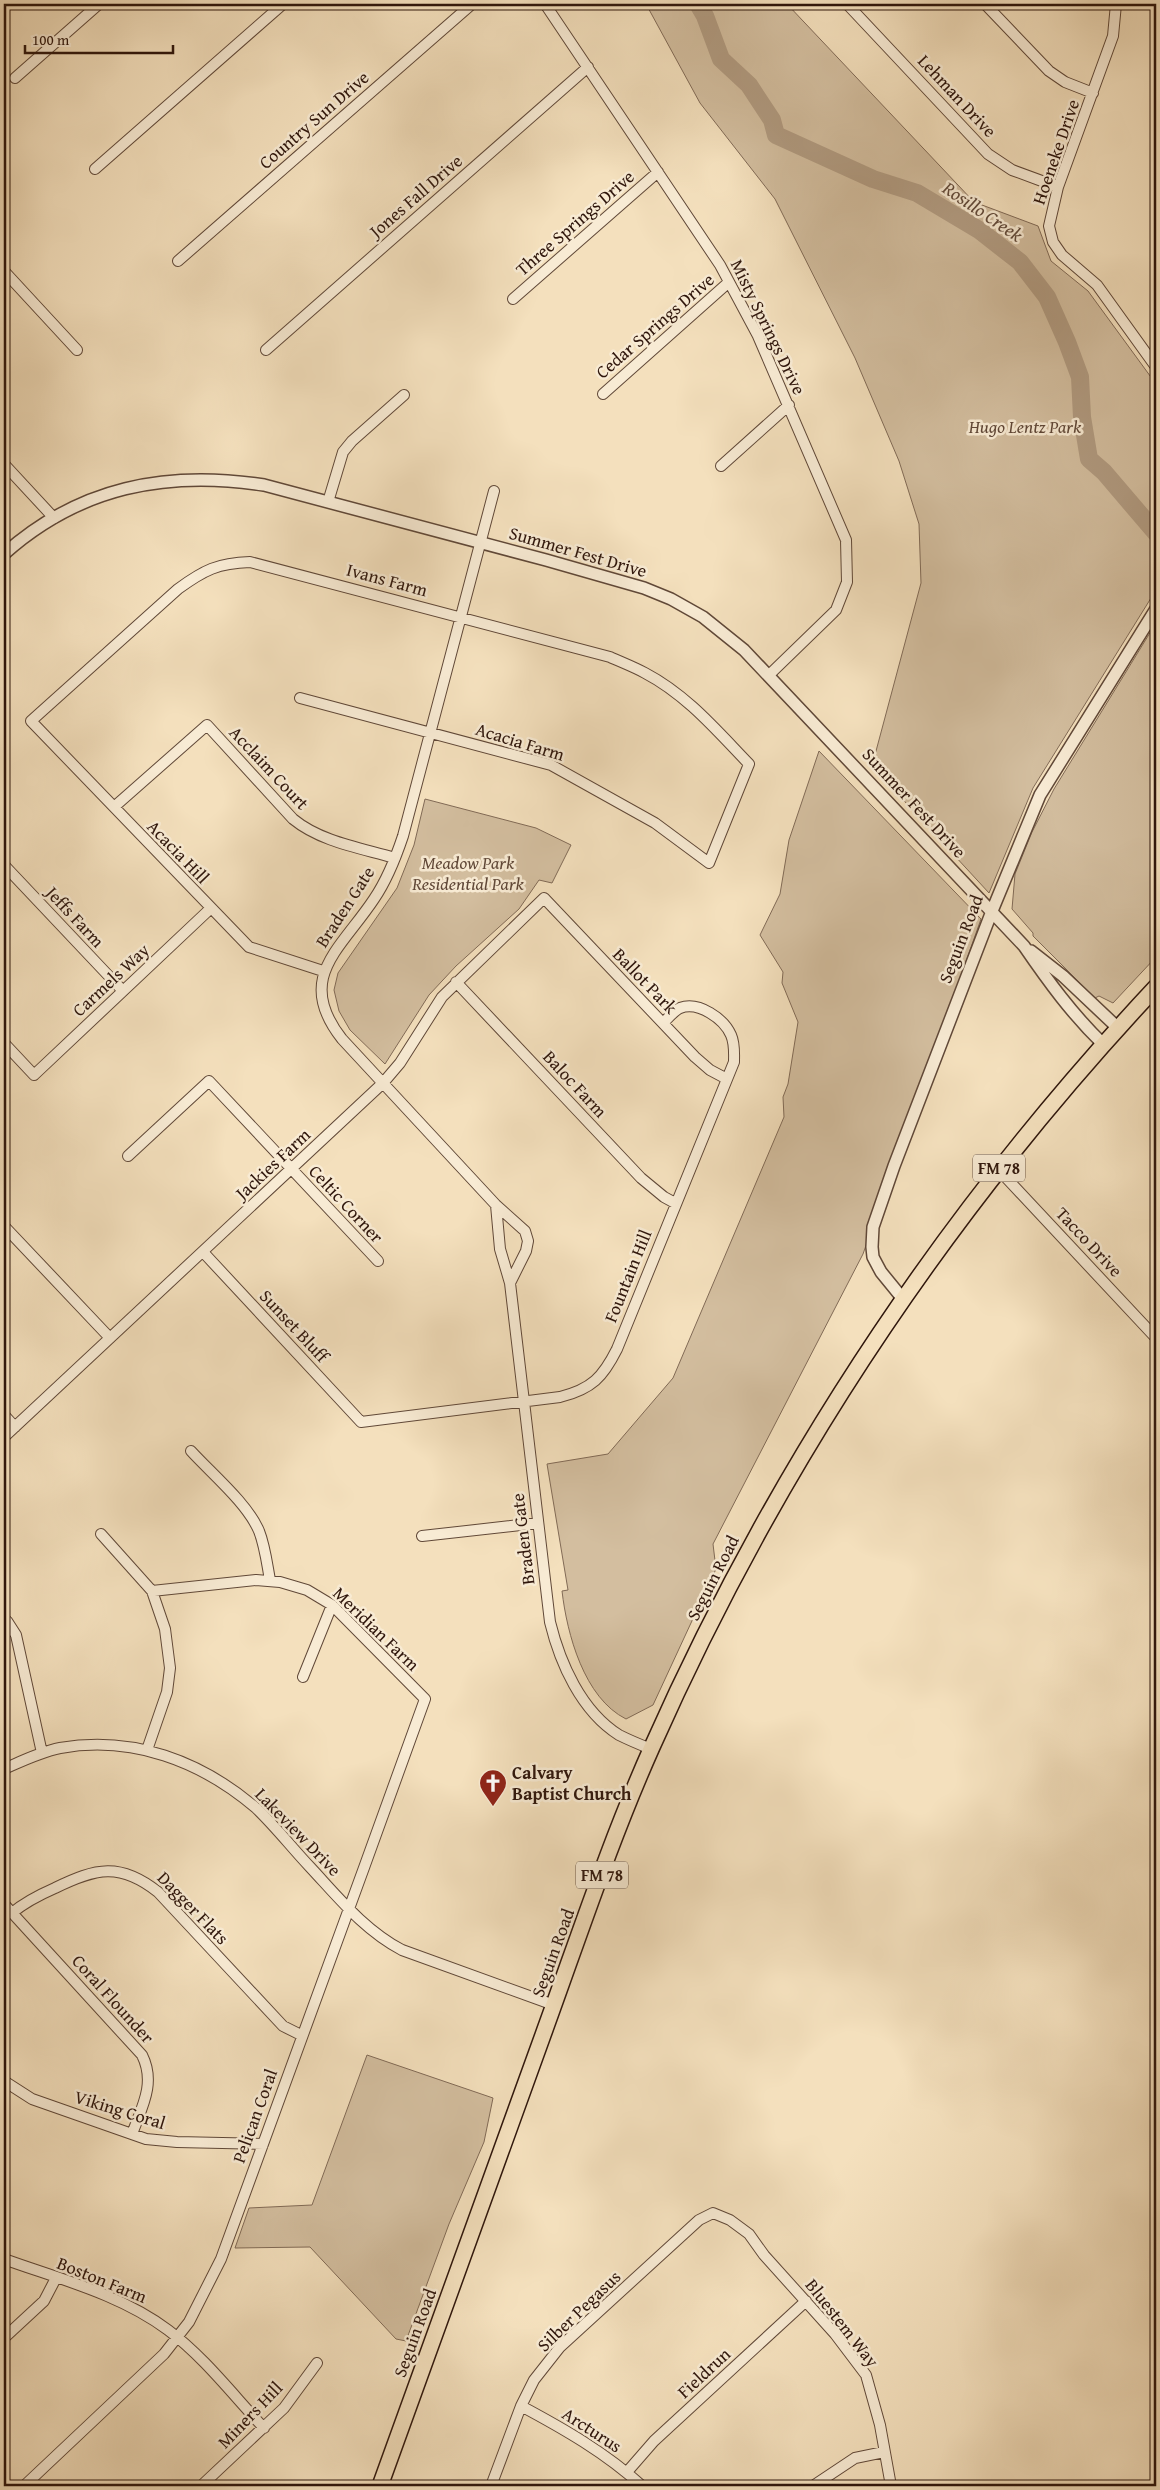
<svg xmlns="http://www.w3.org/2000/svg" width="1160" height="2490" font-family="'Gentium Book Plus',serif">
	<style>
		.green { fill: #d3be9f; stroke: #816a56 }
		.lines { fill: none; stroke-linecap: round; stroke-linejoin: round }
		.river { stroke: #b19b81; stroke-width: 18 }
		.minor-casing { stroke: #604838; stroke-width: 12 }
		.tertiary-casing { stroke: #604838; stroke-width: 14 }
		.primary-casing { stroke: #2f160c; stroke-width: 18 }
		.minor { stroke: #f8ebd4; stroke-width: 10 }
		.tertiary { stroke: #f8ebd4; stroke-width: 11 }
		.primary { stroke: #f4e0bd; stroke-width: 15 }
		.labels { text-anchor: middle; stroke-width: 5; stroke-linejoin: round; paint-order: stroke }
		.shield { fill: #f8ebd4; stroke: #6b5648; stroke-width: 1 }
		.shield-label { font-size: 16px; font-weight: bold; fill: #2f160c }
		.street-label { font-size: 18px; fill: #2f160c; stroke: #f8ebd4 }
		.park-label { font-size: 18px; font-style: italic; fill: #604838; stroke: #f8ebd4 }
		.poi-label { font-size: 18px; font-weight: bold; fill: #2f160c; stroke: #f8ebd4; text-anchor: start }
		.water-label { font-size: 19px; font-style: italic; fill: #634b3b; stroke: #f8ebd4 }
	</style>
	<rect width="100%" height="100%" fill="#f4e0bd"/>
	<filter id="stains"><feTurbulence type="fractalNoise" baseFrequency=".004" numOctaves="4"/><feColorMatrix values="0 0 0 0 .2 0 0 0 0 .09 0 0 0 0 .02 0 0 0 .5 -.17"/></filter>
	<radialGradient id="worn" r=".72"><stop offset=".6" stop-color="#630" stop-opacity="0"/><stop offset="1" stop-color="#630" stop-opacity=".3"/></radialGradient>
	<!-- green -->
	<path class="green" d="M646 4H787L974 202 1038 226 1051 261 1088 291 1156 384V590L1033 788 989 893 872 766 921 583 919 524 899 461 855 358 775 199 700 103Z
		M1156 623V957L1113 1003 1099 996 1095 998 1033 936V933L1012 909 1015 874 1032 832 1054 789Z
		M819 751 981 919 863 1254 713 1544 716 1569 653 1705 626 1719C584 1698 567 1634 562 1591L568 1590 547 1464 608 1454 673 1378 784 1117 783 1097 788 1084 798 1022 782 983 783 972 760 935 780 894 789 840Z
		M425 799 536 828 571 845 552 883 539 880 519 909 456 966 429 995 385 1064 350 1030 339 1011 334 990 338 973 397 888 414 845Z
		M367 2055 493 2098 484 2142 449 2224 406 2341 396 2339 310 2247 235 2248 249 2208 312 2205Z"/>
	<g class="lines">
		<!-- river -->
		<path class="river" d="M698 4 705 16 721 59 749 85 772 120 776 135 873 179 917 193 979 230 1020 262 1047 297 1067 342 1080 377 1082 417 1089 459 1104 472 1156 533"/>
		<!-- minor casing -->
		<g class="minor-casing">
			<path id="minor" d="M545 4 720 265 758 336 846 540 847 582 836 610 769 675
				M847 4 988 154 1012 170 1058 187
				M985 4 1049 71 1065 82 1093 93
				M1116 4 1113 36 1058 187 1049 226 1053 242 1062 255 1097 285 1156 367
				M15 78 99 4
				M95 169 283 4
				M178 261 472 4
				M4 271 77 350
				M513 299 658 172
				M266 350 588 67
				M603 394 729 282
				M4 464 54 518
				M721 466 789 405
				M494 491 403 836C396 857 387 880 374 899 341 949 294 978 342 1039L496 1205 525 1231 528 1241 526 1251 510 1283
				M328 502 343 452 352 441 404 395
				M300 698 551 765 655 823 709 863 749 764C717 731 687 695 645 673 634 667 621 662 610 657L250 562C218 563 204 570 178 589L31 721 249 947 323 971
				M114 807 207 725 293 819C321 842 361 848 395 858
				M4 865 123 991
				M456 982 641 1178 664 1197 675 1203
				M4 1043 34 1075 210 909
				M128 1156 209 1081 378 1261
				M998 1169 1156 1338
				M496 1205 500 1249 510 1283 550 1622C560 1663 581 1711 619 1735 629 1740 641 1745 651 1749
				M4 1226 110 1338
				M203 1252 361 1422 560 1397C592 1389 603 1377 617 1349L734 1062C734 1054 735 1044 731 1035 724 1019 699 1001 680 1008 674 1011 668 1018 663 1023
				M4 1415 15 1427
				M4 1437 383 1083 400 1063 442 997 544 898 695 1057 710 1070 727 1079
				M191 1451C212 1474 247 1503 259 1531 265 1546 267 1564 270 1580
				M101 1534 152 1591 165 1629 170 1668 167 1692 147 1750
				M422 1536 538 1523
				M7 1621 16 1635 42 1753
				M303 1677 332 1605
				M4 1769C22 1761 40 1752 60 1748 132 1735 201 1761 256 1808 275 1826 292 1848 310 1867 338 1897 364 1930 402 1950L554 2005
				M4 1904 142 2055C156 2083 142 2107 132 2134
				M12 1913C25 1902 39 1895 55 1888 96 1868 120 1862 158 1892L283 2026 301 2035
				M4 2081 32 2099 146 2139 177 2142 263 2144
				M4 2259C59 2279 120 2294 168 2330 204 2357 233 2395 264 2428
				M4 2338 44 2301 56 2278
				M521 2406C564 2429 606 2453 642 2486
				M627 2472 654 2441 806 2301
				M24 2486 164 2354 189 2322 221 2259C289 2072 358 1886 425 1699L332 1605 307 1590 280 1582 256 1580 152 1591
				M201 2486 284 2408 317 2363
				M491 2486 521 2406 534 2380 560 2347 699 2220 713 2213 730 2220 749 2234 764 2255 835 2334 866 2375 880 2425 891 2486
				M813 2486 855 2458 884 2452"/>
		</g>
		<!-- tertiary casing -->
		<g class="tertiary-casing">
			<path id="tertiary" d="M4 554C79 487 166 470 264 485L546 560 644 588 671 599 703 617 744 650 1024 946C1048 981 1072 1014 1103 1044
				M1031 951 1063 976 1118 1028
				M903 1299 881 1272 873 1257 872 1247 873 1227 894 1166 992 911 1040 795 1156 609"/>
		</g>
		<!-- primary casing -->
		<g class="primary-casing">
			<path id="primary" d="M380 2486C434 2336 488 2186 543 2035 578 1939 610 1841 652 1747 776 1467 946 1211 1156 987"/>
		</g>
		<!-- minor -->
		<use href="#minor" class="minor"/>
		<!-- tertiary -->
		<use href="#tertiary" class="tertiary"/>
		<!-- primary -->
		<use href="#primary" class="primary"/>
	</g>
	<!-- icons -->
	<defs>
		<g id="church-pin" transform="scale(1.4375)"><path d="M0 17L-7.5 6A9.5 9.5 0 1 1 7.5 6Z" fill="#8f2418" stroke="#f8ebd4"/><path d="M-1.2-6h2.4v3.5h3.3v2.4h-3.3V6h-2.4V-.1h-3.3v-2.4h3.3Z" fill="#fff"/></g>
	</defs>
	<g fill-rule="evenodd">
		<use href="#church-pin" x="493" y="1783"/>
	</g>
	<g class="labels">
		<!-- shield labels -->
		<g class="shield">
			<rect x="973" y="1154.5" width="52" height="27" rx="4"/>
			<rect x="576" y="1861.5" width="52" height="27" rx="4"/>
		</g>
		<g class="shield-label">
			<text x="999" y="1174">FM 78</text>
			<text x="602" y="1881">FM 78</text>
		</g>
		<!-- street labels -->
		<g class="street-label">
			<text transform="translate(957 96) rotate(47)" y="6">Lehman Drive</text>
			<text transform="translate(314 120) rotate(-41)" y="6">Country Sun Drive</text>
			<text transform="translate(1056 152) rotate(-71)" y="6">Hoeneke Drive</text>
			<text transform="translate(416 196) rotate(-41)" y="6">Jones Fall Drive</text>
			<text transform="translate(575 223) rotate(-41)" y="6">Three Springs Drive</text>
			<text transform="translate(655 326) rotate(-41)" y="6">Cedar Springs Drive</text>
			<text transform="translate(768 327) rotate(64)" y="6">Misty Springs Drive</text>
			<text transform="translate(578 552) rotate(16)" y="6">Summer Fest Drive</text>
			<text transform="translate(387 580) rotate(15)" y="6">Ivans Farm</text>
			<text transform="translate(520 742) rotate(17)" y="6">Acacia Farm</text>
			<text transform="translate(269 768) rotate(47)" y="6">Acclaim Court</text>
			<text transform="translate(914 803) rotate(47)" y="6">Summer Fest Drive</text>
			<text transform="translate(178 852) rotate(46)" y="6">Acacia Hill</text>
			<text transform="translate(345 907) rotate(-57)" y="6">Braden Gate</text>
			<text transform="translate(75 917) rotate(47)" y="6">Jeffs Farm</text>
			<text transform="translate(961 939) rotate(-69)" y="6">Seguin Road</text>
			<text transform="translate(111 980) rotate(-43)" y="6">Carmels Way</text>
			<text transform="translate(645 981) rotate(46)" y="6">Ballot Park</text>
			<text transform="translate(575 1084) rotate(47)" y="6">Baloc Farm</text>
			<text transform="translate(273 1164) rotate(-43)" y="6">Jackies Farm</text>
			<text transform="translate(346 1204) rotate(47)" y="6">Celtic Corner</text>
			<text transform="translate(1089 1242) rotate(47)" y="6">Tacco Drive</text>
			<text transform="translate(628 1276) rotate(-68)" y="6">Fountain Hill</text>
			<text transform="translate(294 1326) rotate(47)" y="6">Sunset Bluff</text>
			<text transform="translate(523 1539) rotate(-97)" y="6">Braden Gate</text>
			<text transform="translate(713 1578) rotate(-63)" y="6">Seguin Road</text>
			<text transform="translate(376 1629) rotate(44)" y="6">Meridian Farm</text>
			<text transform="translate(298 1832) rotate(46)" y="6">Lakeview Drive</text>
			<text transform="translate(193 1908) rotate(46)" y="6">Dagger Flats</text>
			<text transform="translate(553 1953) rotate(-70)" y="6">Seguin Road</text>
			<text transform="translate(113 1999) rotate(48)" y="6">Coral Flounder</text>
			<text transform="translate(120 2110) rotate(17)" y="6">Viking Coral</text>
			<text transform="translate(255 2116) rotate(-70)" y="6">Pelican Coral</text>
			<text transform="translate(102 2280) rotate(22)" y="6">Boston Farm</text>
			<text transform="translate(579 2311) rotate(-44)" y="6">Silber Pegasus</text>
			<text transform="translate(842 2323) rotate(52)" y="6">Bluestem Way</text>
			<text transform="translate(415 2333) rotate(-70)" y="6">Seguin Road</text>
			<text transform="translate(704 2373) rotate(-43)" y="6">Fieldrun</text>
			<text transform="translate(250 2415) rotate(-46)" y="6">Miners Hill</text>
			<text transform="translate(592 2430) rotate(33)" y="6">Arcturus</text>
		</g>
		<!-- park labels -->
		<g class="park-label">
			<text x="1025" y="433">Hugo Lentz Park</text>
			<text x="468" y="869">Meadow Park<tspan x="468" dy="21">Residential Park</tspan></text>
		</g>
		<!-- poi labels -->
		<g class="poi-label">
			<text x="512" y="1779">Calvary<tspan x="512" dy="21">Baptist Church</tspan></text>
		</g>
		<!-- water labels -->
		<g class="water-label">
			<text transform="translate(983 211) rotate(34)" y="7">Rosillo Creek</text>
		</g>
	</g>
	<!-- margin -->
	<rect width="1160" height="2490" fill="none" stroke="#f4e0bd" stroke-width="20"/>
	<rect x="5" y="5" width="1150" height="2480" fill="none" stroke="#2f160c" stroke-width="2.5"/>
	<rect x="10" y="10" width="1140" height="2470" fill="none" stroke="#2f160c"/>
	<!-- scale -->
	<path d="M25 45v8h148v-8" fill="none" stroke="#2f160c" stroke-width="2.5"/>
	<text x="32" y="45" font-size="15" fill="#2f160c" stroke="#f8ebd4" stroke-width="4" paint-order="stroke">100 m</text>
	<rect width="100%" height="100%" filter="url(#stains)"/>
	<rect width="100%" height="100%" fill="url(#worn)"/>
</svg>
